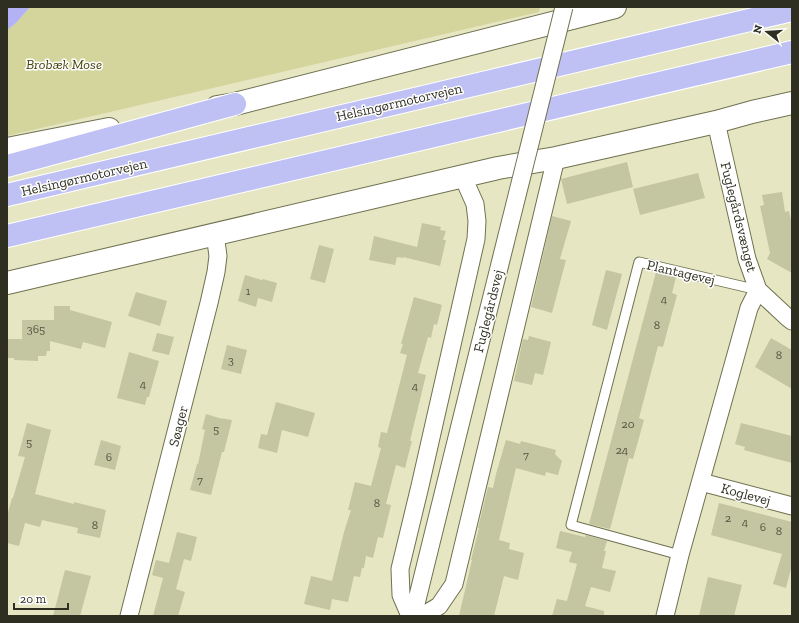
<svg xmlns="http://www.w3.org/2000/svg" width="799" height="623" font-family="'Zilla Slab',serif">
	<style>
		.green { fill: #d4d59d }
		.water { fill: #b3b2f4 }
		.building { fill: #c4c5a1 }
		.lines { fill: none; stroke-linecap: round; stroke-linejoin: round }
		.service-casing { stroke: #707150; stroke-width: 11 }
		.minor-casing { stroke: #707150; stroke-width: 19 }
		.tertiary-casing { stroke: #707150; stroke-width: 24 }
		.motorway-casing { stroke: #fff; stroke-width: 24 }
		.service { stroke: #fff; stroke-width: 9 }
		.minor { stroke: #fff; stroke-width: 17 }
		.tertiary { stroke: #fff; stroke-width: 22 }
		.motorway { stroke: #bfc0f3; stroke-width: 22 }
		.minor-bridge-casing { stroke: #707150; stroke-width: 19; stroke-linecap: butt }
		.minor-bridge { stroke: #fff; stroke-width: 17 }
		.labels { text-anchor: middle; stroke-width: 3; stroke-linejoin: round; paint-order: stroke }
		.number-label { font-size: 12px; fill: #545441 }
		.park-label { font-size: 14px; font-style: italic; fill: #44430a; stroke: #fff }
		.street-label { font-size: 14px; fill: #2f2f21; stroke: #fff }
	</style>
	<rect width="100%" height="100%" fill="#e6e7c2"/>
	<!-- green -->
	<path class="green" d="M30 7H540L539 12 7 136V30L16 23Z"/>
	<!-- water -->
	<path class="water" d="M7 7H30L16 23 7 30Z"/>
	<!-- building -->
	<path class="building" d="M627 162 633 187 567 204 561 179Z
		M698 173 705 198 640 215 633 189Z
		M782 192 785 212 789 211 792 225V273L767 259 770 253 760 206 764 205 762 195Z
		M552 216 571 221 560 259 566 260 552 313 531 307Z
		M422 223 441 227 440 230 446 231 443 240H446L440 266 403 257V258L397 257 395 265 369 260 374 236 417 247Z
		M319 245 334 249 325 283 310 279Z
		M606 270 622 274 607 330 592 325Z
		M656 272 676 277 672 293 677 295 663 347 658 346 639 418 644 420 633 459 629 458 610 529 589 524Z
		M245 275 262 280 263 279 277 283 272 302 258 298 256 307 238 301Z
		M136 292 167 301 160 326 128 316Z
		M414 297 442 305 437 325 434 324 431 338 428 337 418 373 426 375 410 441H412L405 468 396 465 386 504 391 505 383 538 378 537 373 558 366 556 364 568H362L360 577 354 576 348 602 332 599 330 610 304 604 311 576 332 581 344 532 351 510H348L355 482 371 486 381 448 378 447 381 432 387 433 407 355 400 353 403 344H401Z
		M54 306H70V310L112 322 105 348 83 342 81 349 50 341V351H47L46 356H38V361L14 360V358H7V339H22V320H54Z
		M157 333 174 337 169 355 152 351Z
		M529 336 551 342 543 375 535 373 532 385 514 381 523 339 528 340Z
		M771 338 792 350V389L755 367Z
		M227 345 247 350 241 374 221 369Z
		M129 352 159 361 149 397H147L145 405 117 398Z
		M276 402 315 413 308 437 282 430 277 453 258 448 261 434 267 435Z
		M206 414 219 418 232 420 224 452H222L211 495 190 490 197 464H198L205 430 202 429Z
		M27 423 51 430 35 494 74 504V502L106 510 100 538 77 533 78 528 42 520 40 527 25 523 19 546 7 543V516L12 498H13L25 457 18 456Z
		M741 423 792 436V463L744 450 745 447 735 444Z
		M101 440 121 446 115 470 94 465Z
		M506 440 520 444 521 441 556 450 555 454 562 461 558 475 546 472 545 476 516 468 499 540 510 543 509 549 524 553 518 580 504 576 494 616H459L472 560H471L479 528H478L488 487 493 488 496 474Z
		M719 503 792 522V565L786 588 773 584 782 554 711 535Z
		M560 531 585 537 586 535 607 541 604 551H606L602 568 616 571 610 592 591 587 585 606 604 611V616H552L557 599 567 601 577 564 569 562 572 552 556 548Z
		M177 532 197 537 191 561 184 559 176 589 185 592 178 616H153L163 578 152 575 156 560 169 563Z
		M65 570 91 576 80 616H53Z
		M708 577 742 585 734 616H699Z"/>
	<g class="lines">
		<!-- service casing -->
		<g class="service-casing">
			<path id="service" d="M680 555 571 525 639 262 758 290"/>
		</g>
		<!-- minor casing -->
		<g class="minor-casing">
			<path id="minor" d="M716 122 747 259 758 290 787 317 792 321
				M701 482 792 506
				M129 616 209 303 216 272 218 256 215 234
				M410 616 401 595 400 569 420 486 476 239 477 221 475 204 463 177
				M413 616 484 328
				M422 616 439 606 454 584 556 158
				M665 616 680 555 749 308 758 290"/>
		</g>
		<!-- tertiary casing -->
		<g class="tertiary-casing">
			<path id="tertiary" d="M217 107 235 104 615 7
				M7 149 109 129
				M7 283 498 168 556 158 716 122 752 112 792 103"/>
		</g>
		<!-- motorway casing -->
		<g class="motorway-casing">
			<path id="motorway" d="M7 166 235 104
				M7 195 792 10
				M7 236 792 52"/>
		</g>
		<!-- service -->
		<use href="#service" class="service"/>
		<!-- minor -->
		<use href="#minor" class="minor"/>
		<!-- tertiary -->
		<use href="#tertiary" class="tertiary"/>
		<!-- motorway -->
		<use href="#motorway" class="motorway"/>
		<!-- minor-bridge casing -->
		<g class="minor-bridge-casing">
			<path id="minor-bridge" d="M484 328 564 7"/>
		</g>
		<!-- minor-bridge -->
		<use href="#minor-bridge" class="minor-bridge"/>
	</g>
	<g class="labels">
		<!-- number labels -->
		<g class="number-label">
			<text x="248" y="295">1</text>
			<text x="664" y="303">4</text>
			<text x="657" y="329">8</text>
			<text x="36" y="333">365</text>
			<text x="779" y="359">8</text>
			<text x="231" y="364">3</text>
			<text x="143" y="388">4</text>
			<text x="415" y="390">4</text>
			<text x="628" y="428">20</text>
			<text x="216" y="433">5</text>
			<text x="29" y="446">5</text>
			<text x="622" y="454">24</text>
			<text x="526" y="459">7</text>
			<text x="109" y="461">6</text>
			<text x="200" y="484">7</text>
			<text x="377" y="507">8</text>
			<text x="728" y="522">2</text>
			<text x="745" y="526">4</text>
			<text x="95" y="529">8</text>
			<text x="763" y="531">6</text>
			<text x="779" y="535">8</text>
		</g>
		<!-- park labels -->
		<g class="park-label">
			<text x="64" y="69">Brobæk Mose</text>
		</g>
		<!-- street labels -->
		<g class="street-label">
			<text transform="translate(399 102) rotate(-13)" y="5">Helsingørmotorvejen</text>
			<text transform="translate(84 177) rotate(-13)" y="5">Helsingørmotorvejen</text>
			<text transform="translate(739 217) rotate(76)" y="5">Fuglegårdsvænget</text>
			<text transform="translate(681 272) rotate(13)" y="5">Plantagevej</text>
			<text transform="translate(488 311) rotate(-76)" y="5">Fuglegårdsvej</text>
			<text transform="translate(178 426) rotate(-76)" y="5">Søager</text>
			<text transform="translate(746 494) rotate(15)" y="5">Koglevej</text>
		</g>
	</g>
	<!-- border -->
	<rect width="799" height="623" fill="none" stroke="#2f2f21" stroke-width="16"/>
	<!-- north arrow -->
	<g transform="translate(767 32) rotate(287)" stroke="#ffffff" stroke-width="3" paint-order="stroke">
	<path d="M0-3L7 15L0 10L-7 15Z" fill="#2f2f21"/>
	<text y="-6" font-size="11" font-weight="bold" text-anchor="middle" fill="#2f2f21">N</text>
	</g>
	<!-- scale -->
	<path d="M14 603v6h54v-6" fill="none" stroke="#2f2f21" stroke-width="2"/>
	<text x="20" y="603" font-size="12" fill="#2f2f21" stroke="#ffffff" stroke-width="3" paint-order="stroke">20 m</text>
</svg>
